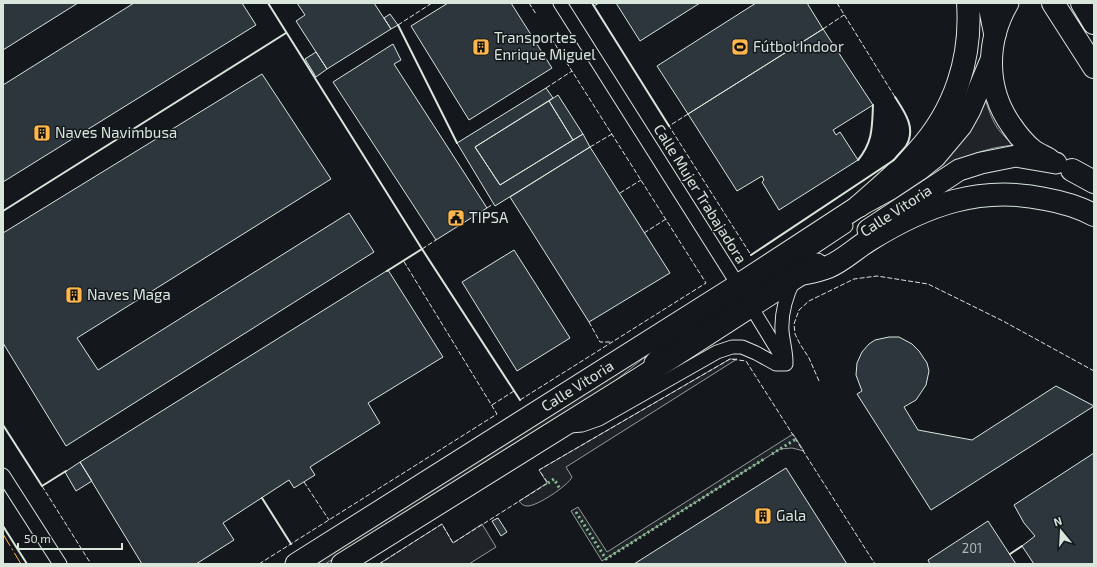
<svg xmlns="http://www.w3.org/2000/svg" width="1097" height="567" font-family="'Exo 2',sans-serif">
	<style>
		.green { fill: #202428; stroke: #939e99 }
		.building { fill: #2c363c; stroke: #d8e6dc }
		.lines { fill: none; stroke-linecap: round; stroke-linejoin: round }
		.minor-casing { stroke: #d8e6dc; stroke-width: 15 }
		.trunk-casing { stroke: #d8e6dc; stroke-width: 23 }
		.motorway-casing { stroke: #d8e6dc; stroke-width: 24 }
		.minor { stroke: #14181c; stroke-width: 13 }
		.trunk { stroke: #14181c; stroke-width: 21 }
		.motorway { stroke: #14181c; stroke-width: 22 }
		.hedge { stroke: #8ac095; stroke-width: 3; stroke-dasharray: 2 3; stroke-linecap: butt }
		.fence { stroke: #d8e6dc; stroke-width: 1; stroke-dasharray: 5 2; stroke-linecap: butt }
		.wall { stroke: #d8e6dc; stroke-width: 2 }
		.power { stroke: #ffb74d; stroke-width: 1; stroke-dasharray: 14 3 2 3; stroke-linecap: butt }
		.labels { text-anchor: middle; stroke-width: 3; stroke-linejoin: round; paint-order: stroke }
		.number-label { font-size: 13px; fill: #adbab4 }
		.poi-label { font-size: 15px; fill: #d8e6dc; stroke: #14181c; text-anchor: start }
		.street-label { font-size: 15px; fill: #d8e6dc; stroke: #14181c }
	</style>
	<rect width="100%" height="100%" fill="#14181c"/>
	<!-- green -->
	<path class="green" d="M985 99C993 122 995 129 1014 145 994 147 980 151 961 159L867 221Z
		M655 349 610 385 325 564H312Z
		M730 359H737L566 467 572 477C569 485 536 507 527 506 524 506 521 504 519 501L547 483 539 470Z
		M793 434 804 451 792 448 780 449 602 561 571 511 578 507 607 552Z
		M442 524 453 543 482 524 496 547 469 564H379Z"/>
	<!-- building -->
	<path class="building" d="M3 3H78L3 50Z
		M134 3H242L256 25 3 182V85Z
		M297 3H374L391 29 327 69 296 21 305 15Z
		M448 3H511L552 68 469 120 411 26Z
		M616 3H700L640 41Z
		M756 3H807L823 29 688 114 657 66Z
		M390 14 398 25 391 29 384 18Z
		M823 29 873 105 833 130 836 135 840 132 858 160 779 210 762 182 764 180 762 176 737 191 688 114Z
		M393 44 401 60 394 64 487 208 436 240 333 82Z
		M316 52 327 69 316 77 305 59Z
		M262 74 331 179 77 338 98 370 349 213 374 252 66 446 3 343V233Z
		M546 88 553 98 475 147 500 185 583 134 590 147 495 206 457 143Z
		M558 95 583 134 573 140 549 101Z
		M549 101 573 140 500 185 475 147Z
		M590 147 670 273 589 322 510 197Z
		M514 250 570 338 517 371 462 282Z
		M388 270 443 357 368 403 380 423 310 467 315 475 294 488 289 480 223 523 234 540 196 564H142L80 462Z
		M889 337H899L912 344 919 351 927 363 929 371 926 385 916 400 904 407 918 430 972 440 1056 386 1094 406 931 510 857 394 862 391 856 375 857 363 862 352 869 344 875 340Z
		M1094 453V564H1034L1022 546 1035 536 1024 523 1014 505Z
		M80 462 92 481 76 491 65 472Z
		M786 468 847 564H634Z
		M498 518 507 532 501 536 492 521Z
		M988 521 1016 564H930L928 560Z"/>
	<g class="lines">
		<!-- minor casing -->
		<g class="minor-casing">
			<path id="minor" d="M560 3 730 272 786 364
				M751 307C751 294 752 291 762 282L846 226
				M651 362 655 357 665 349 730 306 735 300 738 285
				M786 362C786 352 783 342 782 331 781 313 786 296 794 280
				M570 426 582 425 599 419 717 352 732 347H742L756 353 776 364H786
				M3 475 60 564"/>
		</g>
		<!-- trunk casing -->
		<g class="trunk-casing">
			<g id="trunk">
				<path d="M1008 3C986 41 985 88 1011 125 1017 134 1024 143 1033 150 1038 154 1044 156 1049 159"/>
				<path d="M868 230 959 170 981 163 1016 156 1056 163"/>
				<path id="s1" d="M296 564 738 285 859 206 890 189 920 169 935 157 961 126 970 110 991 60"/>
				<path d="M342 564 640 378 817 264"/>
			</g>
		</g>
		<!-- motorway casing -->
		<g class="motorway-casing">
			<path id="motorway" d="M989 3 995 33
				M1053 3 1094 67
				M1082 3 1094 23
				M1072 170 1094 182
				M859 206C879 188 900 171 917 152 955 111 972 58 968 3
				M801 274C811 272 819 271 828 267 843 261 857 247 871 239 926 205 980 185 1045 199 1062 202 1079 207 1094 215"/>
		</g>
		<!-- minor -->
		<use href="#minor" class="minor"/>
		<!-- trunk -->
		<use href="#trunk" class="trunk"/>
		<!-- motorway -->
		<use href="#motorway" class="motorway"/>
		<!-- hedge -->
		<path class="hedge" d="M772 454 796 439
			M548 483 554 479 560 489
			M576 512 606 559 764 459"/>
		<!-- fence -->
		<path class="fence" d="M529 3 536 14
			M837 3 895 97
			M594 6 599 3
			M398 25 432 3
			M823 29 844 15
			M546 88 572 71
			M688 114 669 126 751 255
			M590 147 612 134
			M620 193 641 180
			M487 208 493 204
			M644 233 666 219
			M422 249 436 240
			M589 322 600 342H612
			M819 381 809 358 800 344 795 334 794 324 799 310 809 301 854 279 877 276 928 284 1003 321 1094 371
			M520 400 706 283 553 41
			M492 405 514 391
			M304 482 329 520
			M42 486 91 564
			M259 564 497 414 403 260
			M379 564 442 524 453 543 548 483 539 470 730 359 746 361 875 564"/>
		<!-- wall -->
		<path class="wall" d="M268 3 422 249 387 271
			M592 3 669 126
			M398 25 457 143
			M858 160C873 142 872 127 873 105
			M3 211 286 33
			M422 249 520 400
			M751 255 894 160C898 155 902 151 906 146 917 128 904 111 895 97
			M3 425 42 486 66 471
			M262 498 291 544
			M3 526 27 564
			M1010 554 1022 546"/>
		<!-- power -->
		<path class="power" d="M3 534 21 564"/>
	</g>
	<!-- icons -->
	<defs>
		<g id="building-square" transform="scale(0.9)"><rect x="-9" y="-9" width="18" height="18" rx="4" fill="#ffb74d" stroke="#14181c"/><path d="M-4-6H4V6H1V3H-1V6H-4ZM-2.5-4.3h1.7v1.8h-1.7ZM.8-4.3h1.7v1.8H.8ZM-2.5-1h1.7V.8h-1.7ZM.8-1h1.7V.8H.8Z" fill="#111"/></g>
		<g id="stadium-square" transform="scale(0.9)"><rect x="-9" y="-9" width="18" height="18" rx="4" fill="#ffb74d" stroke="#14181c"/><path d="M0-5a6.5 5 0 1 0 0 10a6.5 5 0 1 0 0-10ZM-3.5-1.8h7v3.6h-7Z" fill="#111"/></g>
		<g id="civic-square" transform="scale(0.9)"><rect x="-9" y="-9" width="18" height="18" rx="4" fill="#ffb74d" stroke="#14181c"/><path d="M-.6-6.5H3V-4.5H.6V-3L4-1V1h2V6H-6V1h2V-1L-.6-3ZM-1.2 2.5V6h2.4V2.5Z" fill="#111"/></g>
	</defs>
	<g fill-rule="evenodd">
		<use href="#building-square" x="481" y="47"/>
		<use href="#stadium-square" x="740" y="47"/>
		<use href="#building-square" x="42" y="133"/>
		<use href="#civic-square" x="456" y="218"/>
		<use href="#building-square" x="74" y="295"/>
		<use href="#building-square" x="763" y="516"/>
	</g>
	<g class="labels">
		<!-- number labels -->
		<g class="number-label">
			<text x="972" y="553">201</text>
		</g>
		<!-- poi labels -->
		<g class="poi-label">
			<text x="494" y="43">Transportes<tspan x="494" dy="17">Enrique Miguel</tspan></text>
			<text x="753" y="52">Fútbol Indoor</text>
			<text x="55" y="138">Naves Navimbusa</text>
			<text x="469" y="223">TIPSA</text>
			<text x="87" y="300">Naves Maga</text>
			<text x="776" y="521">Gala</text>
		</g>
		<!-- street labels -->
		<g class="street-label">
			<text transform="translate(700 194) rotate(58)" y="5">Calle Mujer Trabajadora</text>
			<text transform="translate(896 211) rotate(-33)" y="5">Calle Vitoria</text>
			<text dy="5" stroke="none"><textPath href="#s1" startOffset="333">Calle Vitoria</textPath></text>
		</g>
	</g>
	<!-- border -->
	<rect width="1097" height="567" fill="none" stroke="#d8e6dc" stroke-width="8"/>
	<!-- north arrow -->
	<g transform="translate(1061 531) rotate(342)" stroke="#14181c" stroke-width="3" paint-order="stroke">
	<path d="M0-3L7 15L0 10L-7 15Z" fill="#d8e6dc"/>
	<text y="-6" font-size="11" font-weight="bold" text-anchor="middle" fill="#d8e6dc">N</text>
	</g>
	<!-- scale -->
	<path d="M18 543v6h104v-6" fill="none" stroke="#d8e6dc" stroke-width="2"/>
	<text x="24" y="543" font-size="12" fill="#d8e6dc" stroke="#14181c" stroke-width="3" paint-order="stroke">50 m</text>
</svg>
